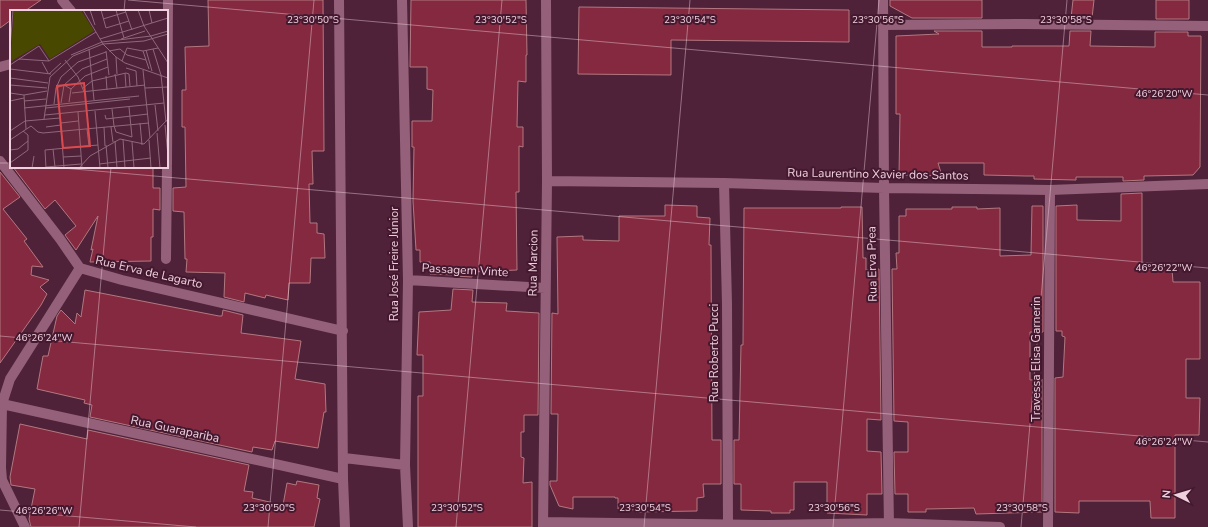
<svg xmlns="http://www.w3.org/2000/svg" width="1208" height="527" font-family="'Nunito Sans',sans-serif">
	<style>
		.building { fill: #84293f; stroke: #b27880 }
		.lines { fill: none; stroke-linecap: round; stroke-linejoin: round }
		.service { stroke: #95617a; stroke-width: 10 }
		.minor { stroke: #95617a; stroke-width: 10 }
		.ticks { fill: none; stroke: #efd1de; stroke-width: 1; stroke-opacity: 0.45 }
		.labels { text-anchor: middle; stroke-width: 4; stroke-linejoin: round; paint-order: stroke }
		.street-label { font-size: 12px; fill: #efd1de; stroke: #44182f }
		.inset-road { fill: none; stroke: #8f687b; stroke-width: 1 }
		.view { fill: #db4a4c; fill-opacity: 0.15; stroke: #db4a4c; stroke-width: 2 }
		.inset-edge { fill: none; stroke: #efd1de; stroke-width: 2 }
		.ticks-label { font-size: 10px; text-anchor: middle; fill: #efd1de; stroke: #44182f; stroke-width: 4; stroke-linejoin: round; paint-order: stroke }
	</style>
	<rect width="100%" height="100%" fill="#4f2239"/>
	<!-- building -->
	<path class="building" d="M0 0H41L25 11H11V20L0 28Z
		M208 0H323L324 151H312L313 184H309L310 223H317V233L324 234 325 258H311L310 283H289L288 300 266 295 265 298 245 293 244 302 224 297 225 273 186 272 187 259H185L184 212 173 211V188L186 187 185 127H182V90H186L185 47 209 46Z
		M411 0H526L527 55H526V82L518 81 517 127H523V147L519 146V192H516L517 270 472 272V277L454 276V275L430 274V262H420V250H416L413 201 414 147H412V121H432L433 90 427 89V67H410Z
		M890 0H982V18H912L890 6Z
		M1073 0H1094L1092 18H1071Z
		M1156 0H1189V19H1156Z
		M579 7 849 10V42L671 40V75L578 74Z
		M934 31H982V47H1012V46H1069L1070 31H1091L1090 46 1155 47V32H1188V36H1201L1200 167 1193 175 1144 176V180L1123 181V177H1076V180L1034 179V176H1026L984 175V163H938L942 176 899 175 900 114H896V36L939 34Z
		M13 167 153 168V188H160V210L153 209V237H151V261L90 262 93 249 91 250 98 216 76 250 65 235 76 226 55 200 45 209Z
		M0 172 20 197 3 209 27 239 24 241 43 267 32 266 31 275 49 280 40 287 47 294 41 305 0 363Z
		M1142 193V269H1172L1173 282H1200V359H1186V398H1200L1199 435H1175V518H1151L1150 501H1079V513L1055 512V378L1063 377 1065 337 1062 336V331H1056V206L1077 205V220L1121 221V194Z
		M665 205 697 206V217L710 218 709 245H711L712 440H721V484H703L704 497 697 498V511L636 512V510L618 509V498H615V497H573V509L559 506 550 485V481H557L558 414H551L552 313 558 314 557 237 583 236V240L619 241V216H665Z
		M1032 206H1043V332H1030V380L1042 379V512L976 514 974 508 926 509V512H908V494H895L894 452H908V422L894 421 892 269H897L896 253H899V216H906V209H952V207H977V209L1000 208V256L1031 255Z
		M841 207H862L863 258H866V270L879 269 881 420 867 419V451L881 452 882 494H867V515L827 513V482H794V510H790V513H771V511L741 510V484H734V440H739L741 345H743L744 208H841Z
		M453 289 473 290 472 302 507 303 506 311 539 313 538 415H524V432H521V457L524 458 523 483 532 482V527H418V396H423V355H417L419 312 451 310Z
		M85 290 219 316H222L223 310 243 315 241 333 301 341 295 379 325 384 326 412H324L318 448 275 441 272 450 253 447 252 452 90 417 92 405 84 403 85 400 37 389 43 356H48L57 316 61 310 75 324 77 313 81 317Z
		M20 424 87 439 88 430 249 465 244 491 253 492 252 498 283 505 287 483 296 485 297 481 319 485 317 498 320 499 314 527H31L29 519 35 489 11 485 10 477Z"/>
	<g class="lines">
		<!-- service -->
		<path class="service" d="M1048 527 1050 190"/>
		<!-- minor -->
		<path class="minor" d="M62 0 71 11
			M339 0 343 479 345 527
			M402 0 408 280 405 465 408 527
			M883 0 884 188 889 527
			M883 25 1024 24 1208 26
			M0 67 11 64
			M0 161 60 239 80 268 122 280 343 331
			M167 165 168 0
			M547 181 724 183 884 188 1050 190 1208 184
			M724 183 727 304 728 524
			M166 259 167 167
			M408 280 545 288
			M2 404 343 479
			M344 458 405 465
			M543 522 768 525 889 523 1000 527
			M25 527 2 480 1 468 2 404 10 379 80 268
			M543 527 547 181 546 0"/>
	</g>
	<!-- ticks -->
	<path class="ticks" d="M128 0 1208 95M124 11 125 0M0 163H11M51 167 1208 268M0 336 1208 442M0 510 196 527M79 527 111 167M268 527 314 0M456 527 502 0M644 527 690 0M833 527 879 0M1021 527 1067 0"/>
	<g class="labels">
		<!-- street labels -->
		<g class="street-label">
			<text transform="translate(878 174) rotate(1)" y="4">Rua Laurentino Xavier dos Santos</text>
			<text transform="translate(533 263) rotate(-89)" y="4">Rua Marcion</text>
			<text transform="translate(394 264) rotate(-90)" y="4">Rua José Freire Júnior</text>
			<text transform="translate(872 264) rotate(-91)" y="4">Rua Erva Prea</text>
			<text transform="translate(465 270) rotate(3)" y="4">Passagem Vinte</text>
			<text transform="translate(149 272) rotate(13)" y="4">Rua Erva de Lagarto</text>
			<text transform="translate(714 353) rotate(-90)" y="4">Rua Roberto Pucci</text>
			<text transform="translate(1036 359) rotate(-90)" y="4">Travessa Elisa Garnerin</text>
			<text transform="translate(175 429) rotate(12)" y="4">Rua Guarapariba</text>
		</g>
	</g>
	<!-- overview -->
	<g transform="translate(10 10)">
		<rect width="158" height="158" fill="#4f2239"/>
		<path d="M4 0H71L84 21 40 49 30 34 0 52Z" fill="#484800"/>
		<path class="inset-road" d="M73 0 93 34 106 47 115 53 158 68M80 0 85 15M91 0 96 18 119 11M106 0 114 28M115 0 122 20M128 0 134 16 158 53M139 0 142 13M93 9 116 2M90 29 158 8M111 29 135 21M0 39 3 0M79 39 84 90M143 39 151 65 156 112M136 40 142 61M96 41 99 65M99 41 110 39 117 45 136 50M133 41 139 59M61 45 92 32 141 26 158 21M106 47 107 64M9 49 39 51 86 22M55 50 68 67 74 82M112 51 117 38 133 41 148 38M32 52 38 63M0 55 29 36 39 51M116 58 126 61 127 76M0 59 41 64M133 60 140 128M115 63 116 77M116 63 119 64 120 76M39 64 51 53M105 64 107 78M96 66 97 80M0 68 38 73M0 75 37 78M54 75 72 59 97 49M46 78 54 75 61 79M73 78 82 71 116 63M135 78 158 77M0 83 14 85 37 81M62 83 135 75M14 85 16 119M0 91 14 88M14 91 36 89M59 92 61 79 75 66 98 57M51 93 54 75M44 94 46 78 51 67 68 52 96 42M145 95 148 121M14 98 129 86M36 98 120 89M102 99 104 116M85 101 90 158M68 102 72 158M50 104 54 158M35 105 154 93M95 105 96 109 138 104M34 109 40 67 63 46 93 34 134 31 158 24M51 113 68 111M130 113 132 135M155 115 158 146M104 116 106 122 122 127 119 97M36 117 51 115M94 117 95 136M101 117 103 132M77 119 79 136M0 121 15 111 50 108M147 123 150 158M113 129 115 158M0 130 21 116 28 122 33 123 139 113M139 130 141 158M105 131 107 158M122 132 124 158M96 135 98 158M43 139 45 157M0 140 8 139 18 131M53 147 71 146M0 153 18 140V125L13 121M89 154 141 148M36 157 71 154M22 158 24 146M36 158 35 140 88 135M69 158 80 146 110 129 134 134 158 109"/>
		<path class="view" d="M74 73 80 136 53 138 47 76Z"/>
		<rect width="158" height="158" class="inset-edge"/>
	</g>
	<g class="ticks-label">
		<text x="313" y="23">23°30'50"S</text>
		<text x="501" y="23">23°30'52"S</text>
		<text x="690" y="23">23°30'54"S</text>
		<text x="878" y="23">23°30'56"S</text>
		<text x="1066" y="23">23°30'58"S</text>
		<text x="1164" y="97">46°26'20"W</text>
		<text x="1164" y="271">46°26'22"W</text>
		<text x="44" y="341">46°26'24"W</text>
		<text x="1164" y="445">46°26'24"W</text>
		<text x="269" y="511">23°30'50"S</text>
		<text x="457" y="511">23°30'52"S</text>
		<text x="645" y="511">23°30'54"S</text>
		<text x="834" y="511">23°30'56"S</text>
		<text x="1022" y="511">23°30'58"S</text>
		<text x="44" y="514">46°26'26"W</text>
	</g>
	<!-- north arrow -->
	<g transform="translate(1176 495) rotate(275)" stroke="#44182f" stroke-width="3" paint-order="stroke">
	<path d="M0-3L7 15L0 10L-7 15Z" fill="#efd1de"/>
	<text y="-6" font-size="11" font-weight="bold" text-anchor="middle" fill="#efd1de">N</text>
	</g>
</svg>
